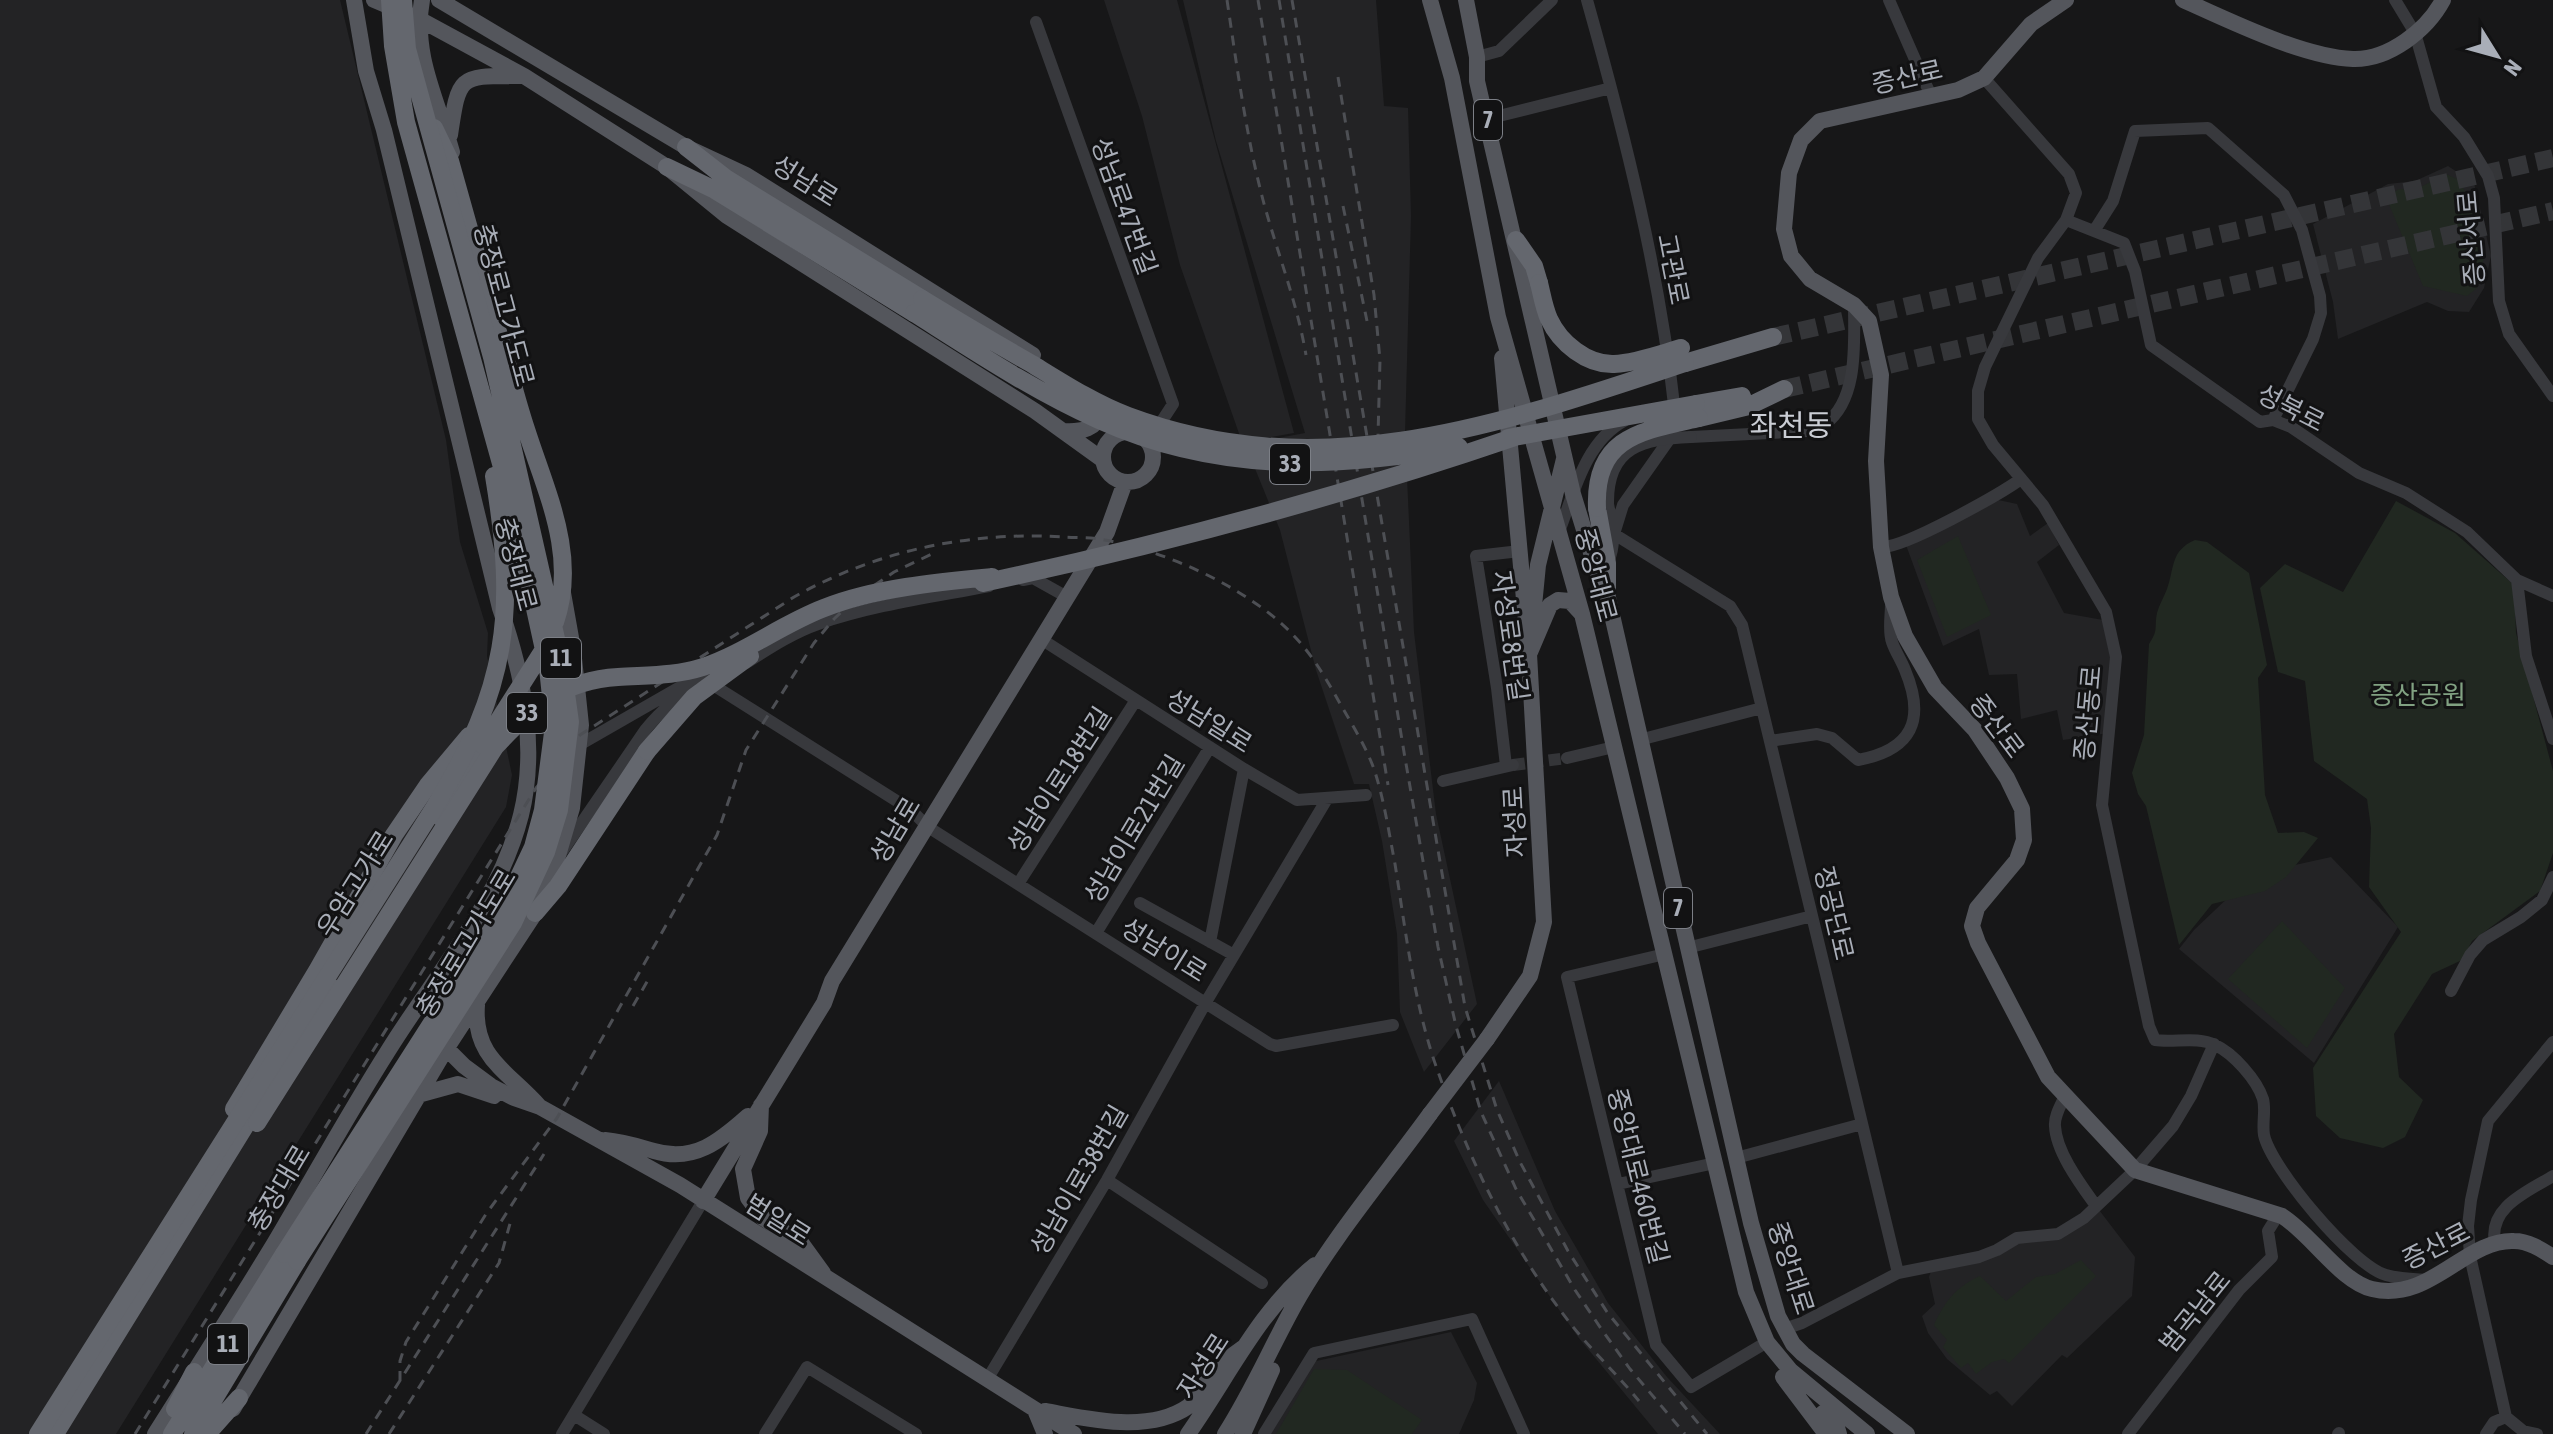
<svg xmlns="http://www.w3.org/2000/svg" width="2553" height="1434" font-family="'Asap Condensed','Noto Sans KR',sans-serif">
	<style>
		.built { fill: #232325 }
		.green { fill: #212821 }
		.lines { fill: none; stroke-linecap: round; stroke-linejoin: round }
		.minor-tunnel { stroke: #343538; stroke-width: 12; stroke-dasharray: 12 6; stroke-linecap: butt }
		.highway-tunnel { stroke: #343538; stroke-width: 18; stroke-dasharray: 18 9; stroke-linecap: butt }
		.minor { stroke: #38393d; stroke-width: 12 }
		.major { stroke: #54565c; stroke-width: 16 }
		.highway { stroke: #64676e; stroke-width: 18 }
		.rail { stroke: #4d4f54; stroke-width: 3; stroke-dasharray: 10 8; stroke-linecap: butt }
		.minor-bridge { stroke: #38393d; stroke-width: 12 }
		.major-bridge { stroke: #54565c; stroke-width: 16 }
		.highway-bridge { stroke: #64676e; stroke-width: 18 }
		.labels { text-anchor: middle; stroke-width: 6; stroke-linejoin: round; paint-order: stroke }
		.shield { fill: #121213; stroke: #7c7f86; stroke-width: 2 }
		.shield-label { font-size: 24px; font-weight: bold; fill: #a9aeb8 }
		.street-label { font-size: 26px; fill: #a9aeb8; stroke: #121213 }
		.park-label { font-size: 26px; fill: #81a182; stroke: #121213 }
		.quarter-label { font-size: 30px; fill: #cacdd4; stroke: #121213 }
	</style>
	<rect width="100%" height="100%" fill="#171718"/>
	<!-- built -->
	<path class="built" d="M0 0H340L446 440 460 542 488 633 487 656 512 775 506 807 116 1434H0Z
		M1104 0H1177L1294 433 1242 442 1180 265 1142 116Z
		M1183 0H1376L1384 106 1408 108 1411 216 1405 433 1414 632 1436 814 1477 1004 1424 1072 1400 1012 1397 934 1382 841 1369 784H1354L1316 670 1280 530 1245 444 1305 433 1216 141Z
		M2448 166 2474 183 2491 256 2484 288 2469 312 2448 311 2427 302 2338 339 2333 302 2313 224 2388 184 2415 181Z
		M1989 498 2017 504 2030 536 2048 523 2059 545 2037 562 2064 613 2103 620 2113 660 2108 733 2063 740 2057 710 2021 719 2017 674 1989 675 1979 629 1943 646 1906 545Z
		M2331 857 2398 927 2314 1063 2179 949 2194 930 2234 892 2286 867Z
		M1499 1081 1555 1211 1608 1303 1667 1377 1720 1434H1658L1578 1337 1483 1200 1454 1141Z
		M2096 1206 2135 1257 2132 1296 2067 1358 2062 1355 2012 1406 1997 1391 1990 1395 1947 1359 1928 1333 1922 1316 1935 1304 1929 1277 1933 1266 1979 1257 2017 1238 2058 1234Z
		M1451 1332 1477 1383 1474 1400 1459 1434H1264L1307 1363Z"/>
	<!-- green -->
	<path class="green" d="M2446 174 2457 179 2467 194 2484 257 2477 288 2467 296 2423 286 2386 197 2399 189 2415 190Z
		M2396 501 2455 533 2514 585 2516 633 2553 771V853L2540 891 2472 941 2462 960 2432 974 2394 1034 2399 1077 2423 1100 2405 1137 2383 1148 2340 1138 2316 1116 2313 1068 2401 932 2369 887 2371 828 2367 799 2314 761 2305 681 2278 672 2260 588 2285 564 2343 592Z
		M1958 536 1991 615 1947 637 1917 560Z
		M2195 540 2207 542 2249 573 2267 665 2258 678 2265 795 2278 833 2304 832 2318 838 2286 877 2265 891 2212 904 2179 945 2146 806 2138 794 2132 773 2144 735 2149 644C2159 629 2154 628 2157 613 2159 605 2164 597 2167 589 2175 567 2170 551 2195 540Z
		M2282 921 2345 988 2307 1048 2228 979Z
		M2081 1260 2096 1276 2009 1363 2004 1359 1992 1362 1976 1374 1968 1363 1961 1368 1943 1347 1947 1340 1934 1325C1945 1301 1956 1287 1980 1276L2006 1301 2036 1277 2055 1274Z
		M1314 1369 1347 1370 1422 1420 1412 1434H1276Z"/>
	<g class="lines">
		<!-- minor-tunnel -->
		<path class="minor-tunnel" d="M1513 765 1567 758"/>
		<!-- highway-tunnel -->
		<path class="highway-tunnel" d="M1773 337 2553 158
			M1784 389 2553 211"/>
		<!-- minor -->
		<path class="minor" d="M1587 0C1625 135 1660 274 1675 413
			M1889 0 1931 96
			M2395 0 2415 33 2436 107 2464 137 2488 176 2494 198 2499 301 2509 334 2553 396
			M1036 22 1173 404 1156 430
			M1477 57 1499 51 1552 0
			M1984 78 2069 174 2076 193 2066 220 2038 258 1985 367 1978 391V419L1993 445 2043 505 2106 612 2116 657 2102 805 2149 1026 2155 1040C2174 1043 2197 1036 2215 1045 2233 1053 2257 1080 2263 1099 2266 1110 2262 1123 2264 1135 2271 1168 2353 1266 2386 1275 2399 1279 2414 1279 2428 1280
			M1487 119 1611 88
			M2066 220 2124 243 2135 271 2151 345 2260 422 2273 420 2291 427 2359 473 2406 493 2467 532 2517 580 2553 596
			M2094 231 2113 201 2135 131 2208 128 2284 195 2302 230 2320 296 2321 313 2313 339 2273 420
			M1691 437 1807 431C1813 429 1821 428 1825 424 1859 400 1854 341 1854 305
			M1559 532C1574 493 1585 442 1624 421
			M1614 534 1730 606 1742 625 1898 1273
			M1614 534 1623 505 1673 434
			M1881 547C1903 549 2000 494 2021 479
			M1608 562C1617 542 1612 525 1608 504
			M1023 580 1033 578 1067 597
			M2517 580 2526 656 2553 739
			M1041 639 1244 769 1297 800 1366 795
			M746 663C768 649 792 633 818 624 873 605 932 597 989 586
			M713 685 911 810 928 827 961 848 1270 1044 1276 1046 1393 1025
			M1643 739 1762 708
			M1770 741 1817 734 1832 738 1858 760C1912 750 1926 720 1905 670 1901 660 1895 651 1892 642 1888 631 1891 616 1891 604
			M579 745 708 671
			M1567 758 1614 747
			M1506 766 1497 688 1476 556 1520 551
			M1443 781 1513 765
			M561 853 646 729C660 712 674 699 695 691
			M1018 884 1136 700
			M1140 903 1234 955
			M1096 933 1210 747
			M1210 942 1244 769
			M1687 948 1812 916
			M1665 954 1567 977 1656 1345 1691 1387 1767 1342
			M2451 991 2470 955 2483 940 2521 917 2542 900 2553 877
			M2065 1096C2061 1105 2054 1116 2055 1126 2056 1152 2081 1185 2096 1206
			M1736 1158 1862 1124
			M1107 1180 1262 1283
			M1618 1184 1715 1163
			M2495 1243C2488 1207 2527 1192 2553 1176
			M1784 1329 1802 1323 1898 1273 1979 1257 1997 1250 2017 1238 2058 1234 2084 1218 2135 1170 2173 1126 2191 1096 2214 1044
			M988 1378 1107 1180 1206 1002 1327 799
			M574 1415 604 1434
			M562 1434 703 1201
			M765 1434 807 1367 916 1434
			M1264 1434 1314 1353 1472 1319 1524 1434
			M2128 1434 2239 1290 2272 1257 2268 1231 2278 1215
			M2338 1434 2339 1433
			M2486 1434 2494 1422 2506 1417
			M2537 1434 2523 1431 2506 1417 2470 1256 2468 1226 2471 1200 2488 1121 2553 1042"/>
		<!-- major -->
		<path class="major" d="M374 0 419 19 524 76 667 167 727 216 1035 411 1103 460
			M422 0C412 55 438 101 452 152
			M439 0 686 147 746 175 1033 355
			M1430 0 1452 78 1498 317 1582 614 1746 1292 1767 1342 1791 1371 1867 1434
			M1466 0 1477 57V81L1573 494 1596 569 1607 593 1751 1223 1778 1316 1793 1344 1803 1354 1907 1434
			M2066 0 2031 24 1984 78 1958 90 1820 121 1801 140 1789 173 1784 229 1791 256 1810 279 1854 305 1869 321 1881 375 1876 461 1881 547 1891 597 1905 636 1935 688 1975 730 2007 778 2022 809 2024 840 2017 860 1977 908 1972 926 1978 943 2048 1077 2135 1170 2282 1216C2311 1234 2341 1282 2372 1289 2430 1303 2465 1239 2514 1241 2528 1241 2541 1249 2553 1257
			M2183 0C2230 21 2303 57 2353 59 2389 60 2427 30 2443 0
			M450 135C459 74 459 76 520 76
			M1063 431C1082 432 1096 430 1103 410
			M1103 457a25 25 0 1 1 50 0a25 25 0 1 1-50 0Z
			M1533 616 1538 565 1564 459
			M1530 652 1550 605 1558 600 1570 601 1581 613
			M477 1005C473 1058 508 1071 539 1106
			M1487 1039 1530 976 1544 922 1529 654 1502 358
			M441 1043 464 1066 491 1086 514 1098 540 1107 680 1185 1074 1434
			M418 1095 458 1084 494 1096
			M761 1105 760 1131 743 1169 748 1198 763 1218 802 1244 823 1273
			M605 1140C625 1142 636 1146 654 1151 694 1163 720 1141 748 1116
			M703 1201 824 1003 832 981 1107 532 1125 482
			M1783 1377 1826 1434
			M233 1409 446 1049 535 913 557 859 572 808 581 725 573 649 563 593
			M1035 1410 1045 1434
			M1045 1411C1090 1419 1149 1434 1189 1406 1199 1396 1205 1382 1215 1371 1223 1362 1234 1354 1244 1347
			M1823 1413 1836 1424 1839 1434
			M155 1434C195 1371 235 1308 274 1244 312 1180 348 1114 388 1051 435 975 498 905 521 815 538 746 523 674 500 608L384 130 366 71 354 0
			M1188 1434C1229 1376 1259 1310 1315 1265
			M1225 1434C1252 1392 1271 1347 1295 1304 1333 1237 1385 1176 1430 1114
			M1243 1434 1272 1370"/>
		<!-- highway -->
		<path class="highway" d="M434 128 450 161 500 339
			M686 147 727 179 922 299
			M667 167 715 190 914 313
			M1516 240 1534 266 1539 283
			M1685 363 1773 337
			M1696 404 1742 396
			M1699 418 1749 406 1784 389
			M1597 508 1607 563V593
			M438 816 483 745
			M535 913 558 886 647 751
			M234 1109 317 971 394 835 428 785 469 736
			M175 1409 194 1372
			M55 1434 331 987
			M172 1434 284 1254
			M193 1434 297 1261
			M207 1434 239 1398"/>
		<!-- rail -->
		<path class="rail" d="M1227 0C1237 67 1246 135 1263 200 1277 252 1297 302 1306 355
			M1258 0 1388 785
			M1279 0 1405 758 1438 947 1456 1026 1481 1112 1516 1189 1575 1290 1602 1330 1630 1369 1685 1434
			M1292 0 1465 1007 1497 1110 1520 1162 1568 1251 1607 1312 1707 1434
			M1338 77 1374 295 1380 360 1378 436 1381 458
			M1343 206 1367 321
			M633 1006 648 980
			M400 1381V1361L406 1342 486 1214 557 1118 717 835 746 750 814 643 834 619 856 598 894 572 934 553
			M135 1434 536 788 580 735 794 597C876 551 969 531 1063 537 1076 538 1091 537 1105 540 1147 548 1191 565 1228 586 1252 600 1276 616 1295 637 1314 657 1328 682 1342 707 1353 726 1366 747 1374 769 1384 799 1389 833 1395 864 1406 933 1414 1004 1437 1069 1469 1159 1511 1248 1570 1323 1591 1350 1617 1374 1639 1401
			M366 1434 544 1154
			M389 1434 499 1263 511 1220"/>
		<!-- minor-bridge -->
		<path class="minor-bridge" d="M1608 504C1607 446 1644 439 1691 437"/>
		<!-- major-bridge -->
		<path class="major-bridge" d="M1430 1114 1487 1039"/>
		<!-- highway-bridge -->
		<path class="highway-bridge" d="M1539 283C1542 295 1544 308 1549 319 1560 343 1587 365 1614 364 1636 363 1660 354 1681 348
			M922 299C958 321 995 343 1032 364 1063 383 1094 403 1128 416 1321 488 1501 424 1685 363
			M914 313C974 351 1034 391 1099 420 1217 473 1334 469 1459 447
			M500 339C509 369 516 399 526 429 546 492 578 555 555 622
			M1508 438 1696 404
			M1597 508C1594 436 1642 431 1699 418
			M983 583C1164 544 1343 496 1518 436
			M483 745 546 646
			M647 751 694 697 750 656
			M257 1123 495 747C531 708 563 680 618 677 648 675 675 676 703 667 745 653 782 624 824 608 874 588 939 582 992 577
			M284 1254 501 915 533 847 543 810 554 725 548 668 512 503 406 122 393 46 390 0
			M297 1261 513 923 546 852 559 810 570 722 562 665 492 357 407 49 403 0
			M38 1434 434 808C508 687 517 614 494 476"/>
	</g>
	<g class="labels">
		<!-- shield labels -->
		<g class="shield">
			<rect x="1474" y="100" width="28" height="40" rx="6"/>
			<rect x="1270" y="444" width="40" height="40" rx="6"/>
			<rect x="541" y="638" width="40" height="40" rx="6"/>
			<rect x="507" y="693" width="40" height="40" rx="6"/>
			<rect x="1664" y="888" width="28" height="40" rx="6"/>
			<rect x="208" y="1324" width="40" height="40" rx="6"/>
		</g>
		<g class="shield-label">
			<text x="1488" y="128">7</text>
			<text x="1290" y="472">33</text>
			<text x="561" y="666">11</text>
			<text x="527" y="721">33</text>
			<text x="1678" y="916">7</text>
			<text x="228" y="1352">11</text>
		</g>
		<!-- street labels -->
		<g class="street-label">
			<text transform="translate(1907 77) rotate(-13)" y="9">증산로</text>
			<text transform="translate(805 181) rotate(32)" y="9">성남로</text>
			<text transform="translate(1124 206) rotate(70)" y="9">성남로47번길</text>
			<text transform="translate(2471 238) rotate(-95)" y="9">증산서로</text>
			<text transform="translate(1673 269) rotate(79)" y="9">고관로</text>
			<text transform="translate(504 305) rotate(75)" y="9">충장로고가도로</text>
			<text transform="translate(2291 408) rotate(27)" y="9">성북로</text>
			<text transform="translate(516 564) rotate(75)" y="9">충장대로</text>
			<text transform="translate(1596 575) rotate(75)" y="9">중앙대로</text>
			<text transform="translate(1510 636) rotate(82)" y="9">자성로8번길</text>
			<text transform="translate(2088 713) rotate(-85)" y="9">증산동로</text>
			<text transform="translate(1209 721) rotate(32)" y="9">성남일로</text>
			<text transform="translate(1997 726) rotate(53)" y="9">증산로</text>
			<text transform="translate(1059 780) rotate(-57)" y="9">성남이로18번길</text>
			<text transform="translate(1515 822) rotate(-93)" y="9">자성로</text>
			<text transform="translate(1134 829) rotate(-59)" y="9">성남이로21번길</text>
			<text transform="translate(895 830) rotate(-59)" y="9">성남로</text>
			<text transform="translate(355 884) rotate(-58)" y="9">우암고가로</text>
			<text transform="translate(1834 913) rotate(77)" y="9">정공단로</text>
			<text transform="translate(466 943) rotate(-59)" y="9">충장로고가도로</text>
			<text transform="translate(1164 950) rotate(32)" y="9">성남이로</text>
			<text transform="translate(1638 1176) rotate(76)" y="9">중앙대로460번길</text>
			<text transform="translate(1079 1180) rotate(-60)" y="9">성남이로38번길</text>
			<text transform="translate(279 1188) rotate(-59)" y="9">충장대로</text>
			<text transform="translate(778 1220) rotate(32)" y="9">범일로</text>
			<text transform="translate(2436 1246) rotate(-27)" y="9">증산로</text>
			<text transform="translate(1791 1268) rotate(72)" y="9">중앙대로</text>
			<text transform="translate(2195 1312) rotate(-51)" y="9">범곡남로</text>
			<text transform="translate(1203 1366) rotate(-57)" y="9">자성로</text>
		</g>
		<!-- park labels -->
		<g class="park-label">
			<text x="2418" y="704">증산공원</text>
		</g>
		<!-- quarter labels -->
		<g class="quarter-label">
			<text x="1791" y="436">좌천동</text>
		</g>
	</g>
	<!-- north arrow -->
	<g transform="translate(2497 56) rotate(127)" stroke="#121213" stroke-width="6" paint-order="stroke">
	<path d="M0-6L14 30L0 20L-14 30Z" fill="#a9aeb8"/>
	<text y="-12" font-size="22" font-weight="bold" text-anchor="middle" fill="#a9aeb8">N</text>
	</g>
</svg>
